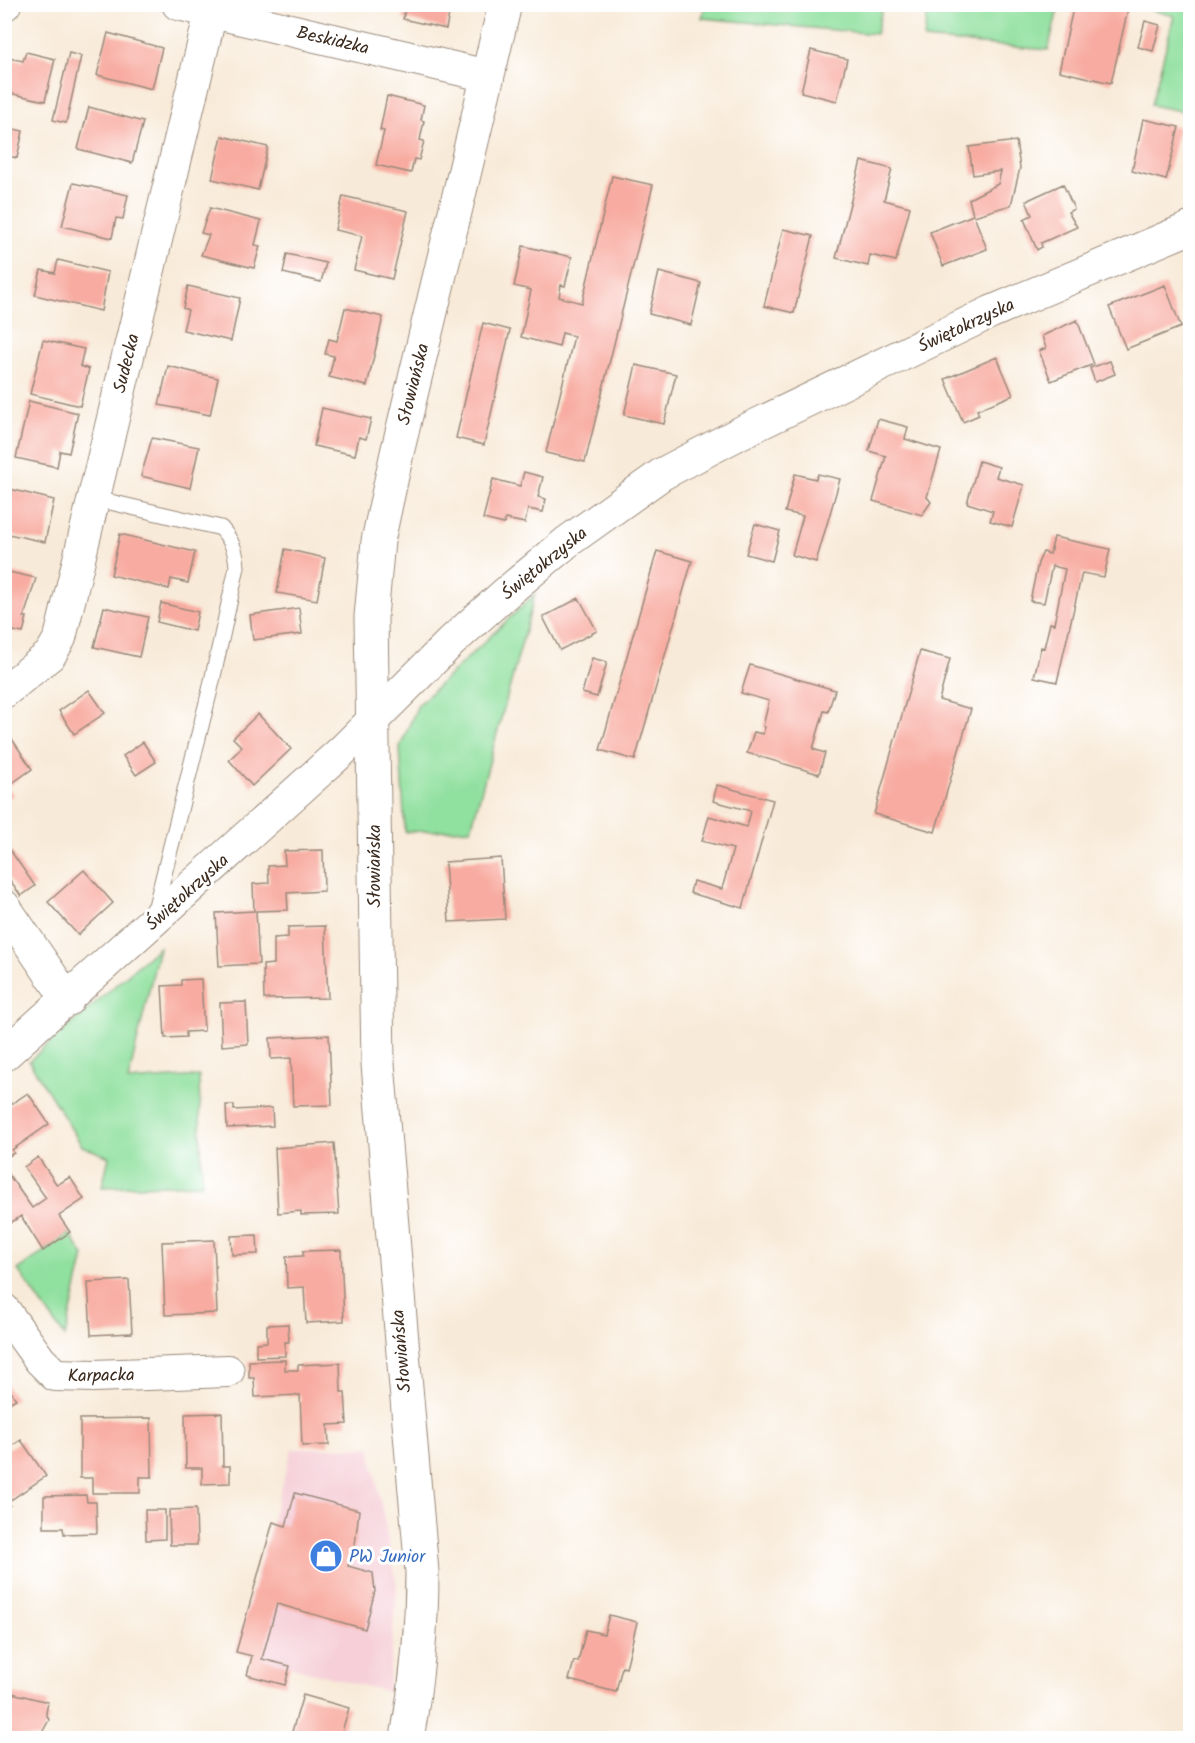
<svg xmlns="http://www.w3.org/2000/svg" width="1195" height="1743" font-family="Kalam,sans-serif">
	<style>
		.built { fill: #f6cfd8 }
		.green { fill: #90e09f; stroke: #66855e; stroke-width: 1.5 }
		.building { fill: #f8aca1 }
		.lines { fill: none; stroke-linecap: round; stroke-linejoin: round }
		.service-casing { stroke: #9a8a7b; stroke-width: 17 }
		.minor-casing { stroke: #9a8a7b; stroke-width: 34 }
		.tertiary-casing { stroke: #9a8a7b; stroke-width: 35 }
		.service { stroke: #fff; stroke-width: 15 }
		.minor { stroke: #fff; stroke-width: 32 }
		.tertiary { stroke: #fff; stroke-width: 33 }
		.labels { text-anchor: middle; stroke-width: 6; stroke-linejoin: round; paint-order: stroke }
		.street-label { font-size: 18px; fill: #3b2a1e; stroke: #fff }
		.shop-label { font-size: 18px; fill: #366cbe; stroke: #fff; text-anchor: start }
	</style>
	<rect width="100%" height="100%" fill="#fff"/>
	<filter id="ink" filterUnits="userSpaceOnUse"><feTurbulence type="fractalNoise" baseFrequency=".0167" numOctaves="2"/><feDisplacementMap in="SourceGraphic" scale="12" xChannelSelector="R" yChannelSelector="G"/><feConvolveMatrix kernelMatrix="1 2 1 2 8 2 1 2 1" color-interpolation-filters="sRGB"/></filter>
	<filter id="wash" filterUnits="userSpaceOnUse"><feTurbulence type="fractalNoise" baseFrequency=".008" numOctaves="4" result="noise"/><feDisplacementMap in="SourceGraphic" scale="24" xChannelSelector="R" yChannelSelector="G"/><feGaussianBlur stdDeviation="1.35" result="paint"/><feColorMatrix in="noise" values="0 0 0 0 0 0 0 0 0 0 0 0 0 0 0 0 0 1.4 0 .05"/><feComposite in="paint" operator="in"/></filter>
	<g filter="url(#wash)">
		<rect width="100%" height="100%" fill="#f8ead8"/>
		<!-- built -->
		<path class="built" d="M370 1447 397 1586 388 1692 235 1652 292 1449Z"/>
		<!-- green -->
		<path class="green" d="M705 5V4L883 5 876 34 702 18Z
			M928 5V4L1059 5 1048 50 924 39Z
			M1149 5H1190V113L1151 105 1174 16 1148 9Z
			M535 594 471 829 405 832 400 747 418 705Z
			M159 947 128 1081 199 1076 202 1184 102 1187 109 1157 82 1146 29 1061Z
			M70 1234 84 1256 65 1337 18 1270Z"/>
		<g id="blocks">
			<!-- building -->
			<path class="building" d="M406 4H447L446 8 450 9 446 29 403 19Z
				M1074 4H1108L1128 9 1111 83 1059 71Z
				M1145 21 1160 25 1153 51 1138 47Z
				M108 33 162 48 152 89 97 75Z
				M811 50 847 59 837 101 801 92Z
				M26 52 55 59 45 101 4 92V57L23 61Z
				M69 53 81 56 66 123 53 120Z
				M387 96 424 105 421 120 424 121 420 140 424 141 419 160 414 159 411 173 376 165 384 131 380 130Z
				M89 107 143 122 132 163 78 149Z
				M1143 119 1179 127 1166 180 1132 171Z
				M4 127 23 131 17 158 4 155Z
				M222 136 268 147 258 190 212 179Z
				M1016 141 1020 168 1011 205 974 216 987 249 943 266 930 232 973 215 969 199 998 184 1001 171 973 175 969 147Z
				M861 161 892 169 884 200 910 207 896 261 870 255 868 266 836 258Z
				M612 176 653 185 585 462 546 453 574 336 562 333 559 347 521 337 531 290 514 286 523 246 572 257 565 286 561 285 559 297 582 303Z
				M73 183 128 195 123 219 116 218 112 238 62 226Z
				M1063 184 1074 209 1068 212 1077 227 1041 243 1042 247 1037 250 1024 219 1032 215 1026 201Z
				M343 196 408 211 392 279 354 270 362 236 335 230Z
				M210 208 261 221 255 245 260 246 254 268 201 255 209 235 201 233Z
				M783 229 813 236 794 313 764 306Z
				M287 254 326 263 321 282 283 273Z
				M58 260 108 272 101 311 35 295 41 270 55 273Z
				M659 272 701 283 691 325 649 314Z
				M1165 285 1181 327 1126 349 1109 307Z
				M188 286 240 298 231 341 183 330 188 310 183 308Z
				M345 308 383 317 367 386 329 377 334 356 325 354 329 339 337 341Z
				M1077 320 1094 364 1051 381 1039 351 1046 348 1042 336Z
				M483 323 510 330 484 445 456 438Z
				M43 340 84 349 80 366 89 369 80 406 30 394Z
				M997 357 1013 395 977 410 979 415 963 422 945 379Z
				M1110 361 1115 374 1095 382 1090 368Z
				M636 365 676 374 664 424 624 415Z
				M168 366 218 378 210 415 159 405Z
				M29 401 78 413 69 453 60 451 57 467 16 458Z
				M322 408 371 419 366 439 359 437 355 455 314 446Z
				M878 419 908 427 905 439 941 450 927 497 931 502 922 515 873 501 886 456 869 451Z
				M152 438 199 447 190 488 141 476Z
				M979 461 999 467 996 477 1024 485 1012 527 990 521 993 511 967 503Z
				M524 472 543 477 538 497 546 499 543 512 528 509 525 523 505 519 504 524 483 519 493 479 520 486Z
				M795 474 816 479 818 474 840 479 816 562 792 555 803 516 785 512Z
				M10 489 54 500 45 542 4 533V514Z
				M755 524 780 531 772 561 746 554Z
				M120 534 195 552 188 583 171 579 169 589 111 575Z
				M1054 537 1110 549 1104 577 1082 573 1057 682 1034 677 1041 647 1044 648 1050 623 1054 624 1065 569 1052 566 1044 603 1030 601 1038 563 1043 552 1050 554Z
				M285 549 325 558 317 600 277 593Z
				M657 551 692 561 635 760 600 750Z
				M4 571 36 578 24 617H27L23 633 4 629Z
				M579 598 597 631 560 650 543 617Z
				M161 603 198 612 194 631 157 622Z
				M104 607 148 617 139 657 94 647Z
				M299 608 302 634 253 640 250 615Z
				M920 651 950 659 939 700 971 709 935 832 874 814Z
				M592 658 607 662 597 697 582 693Z
				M750 665 835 690 828 712 824 711 813 749 825 753 819 774 747 753 754 732 763 734 765 727 763 726 769 701 741 693Z
				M89 690 105 713 74 734 59 711Z
				M258 714 291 749 252 786 229 760 242 747 233 738Z
				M12 739 32 769 7 787 13 795 4 801V743Z
				M143 742 156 762 136 775 123 756Z
				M717 785 773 800 743 908 690 893 693 881 722 889 733 849 702 841 709 816 747 827 751 811 713 801Z
				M6 844 35 886 21 896 4 872Z
				M323 850 324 891 287 893 288 910 256 911 259 964 219 966 216 913 254 911 253 884 269 883 268 866 285 865 284 851Z
				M501 858 505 919 449 922 445 862Z
				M84 870 113 903 78 935 48 902Z
				M325 926 328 998 264 999 263 965 274 964V938L288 937V927Z
				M201 979 204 1031 186 1032V1037L165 1038 162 986 181 985V980Z
				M246 1002 248 1044 222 1046 220 1003Z
				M329 1035 332 1105 293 1106 291 1058 271 1059 270 1038Z
				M28 1093 49 1124 12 1150 14 1153 4 1159V1109Z
				M226 1105H234V1110L272 1108 273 1126 227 1128Z
				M334 1143 339 1214 301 1215V1211L278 1213 275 1148Z
				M38 1157 57 1185 70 1177 84 1199 59 1216 70 1232 43 1251 21 1216 4 1227V1168L32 1208 46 1198 24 1167Z
				M257 1235 258 1254 232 1255 231 1236Z
				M214 1240 217 1313 165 1315 162 1242Z
				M341 1250 344 1321 306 1323 304 1287 287 1288 286 1257 303 1256V1251Z
				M129 1280 132 1333 91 1335 88 1282Z
				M288 1324 289 1342H285V1356L256 1357V1343L267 1342V1325Z
				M285 1360V1370H298V1365L340 1363 341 1392H345L347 1424 328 1425 329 1445 302 1446 300 1395 255 1397 254 1378H249V1361Z
				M4 1382 16 1399 4 1406Z
				M222 1413 223 1466H230V1483L202 1484V1468H186L185 1414Z
				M151 1418 152 1477H140V1493H92V1478H80V1419Z
				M21 1440 46 1476 8 1502 10 1505 4 1509V1452Z
				M295 1493 359 1510 355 1545 348 1566 373 1573 375 1591 365 1629 277 1604 262 1659 290 1666 285 1685 247 1675 252 1656 236 1652 273 1522 286 1526Z
				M86 1495 87 1502H96L97 1533 64 1534 63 1528H44V1496Z
				M196 1509 197 1545H170L169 1510Z
				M145 1510H165V1539L146 1540Z
				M609 1615 637 1622 626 1668 622 1667 616 1692 569 1680 574 1661 578 1662 586 1630 604 1634Z
				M4 1691 48 1702 46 1713 49 1720 39 1738 4 1735Z
				M303 1695 349 1708 340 1738H290Z"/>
		</g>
	</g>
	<g filter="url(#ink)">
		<use href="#blocks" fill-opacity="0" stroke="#9a8a7b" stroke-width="1.5"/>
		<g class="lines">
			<!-- service casing -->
			<g class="service-casing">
				<path id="service" d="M93 498 221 528C232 541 236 551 237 567L210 690 154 914"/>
			</g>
			<!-- minor casing -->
			<g class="minor-casing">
				<path id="minor" d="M178 4 488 76
					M4 5 5 4
					M4 692 50 655 60 638 211 12
					M4 906 68 1000
					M4 1055 342 751 452 641 507 592 567 542 662 474 742 432 991 312 1190 228
					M4 1310 40 1360 55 1375 94 1376 228 1371"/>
			</g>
			<!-- tertiary casing -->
			<g class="tertiary-casing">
				<path id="tertiary" d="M407 1738C417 1682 422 1629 422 1572L378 1064 371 617 378 541 397 453 505 4"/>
			</g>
			<!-- service -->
			<use href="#service" class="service"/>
			<!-- minor -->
			<use href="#minor" class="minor"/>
			<!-- tertiary -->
			<use href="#tertiary" class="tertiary"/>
		</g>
	</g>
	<!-- icons -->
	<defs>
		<g id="shop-disc" transform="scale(1.725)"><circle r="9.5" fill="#3f7fe0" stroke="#fff"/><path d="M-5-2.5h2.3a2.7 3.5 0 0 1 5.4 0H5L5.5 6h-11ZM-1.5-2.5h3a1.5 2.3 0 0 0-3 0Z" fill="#fff"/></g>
	</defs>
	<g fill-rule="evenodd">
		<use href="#shop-disc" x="326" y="1556"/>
	</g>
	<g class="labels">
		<!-- street labels -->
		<g class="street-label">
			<text transform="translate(333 40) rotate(13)" y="6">Beskidzka</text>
			<text transform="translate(966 325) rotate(-25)" y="6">Świętokrzyska</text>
			<text transform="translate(126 363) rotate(-76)" y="6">Sudecka</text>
			<text transform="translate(413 384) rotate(-76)" y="6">Słowiańska</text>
			<text transform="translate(544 563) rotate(-39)" y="6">Świętokrzyska</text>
			<text transform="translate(374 866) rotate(-90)" y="6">Słowiańska</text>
			<text transform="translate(187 892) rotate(-42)" y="6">Świętokrzyska</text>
			<text transform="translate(401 1351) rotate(-95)" y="6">Słowiańska</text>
			<text transform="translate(101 1375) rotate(-1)" y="6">Karpacka</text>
		</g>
		<!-- shop labels -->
		<g class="shop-label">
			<text x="349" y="1562">PW Junior</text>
		</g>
	</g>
	<!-- margin -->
	<rect width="1195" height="1743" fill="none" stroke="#fff" stroke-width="24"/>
</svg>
